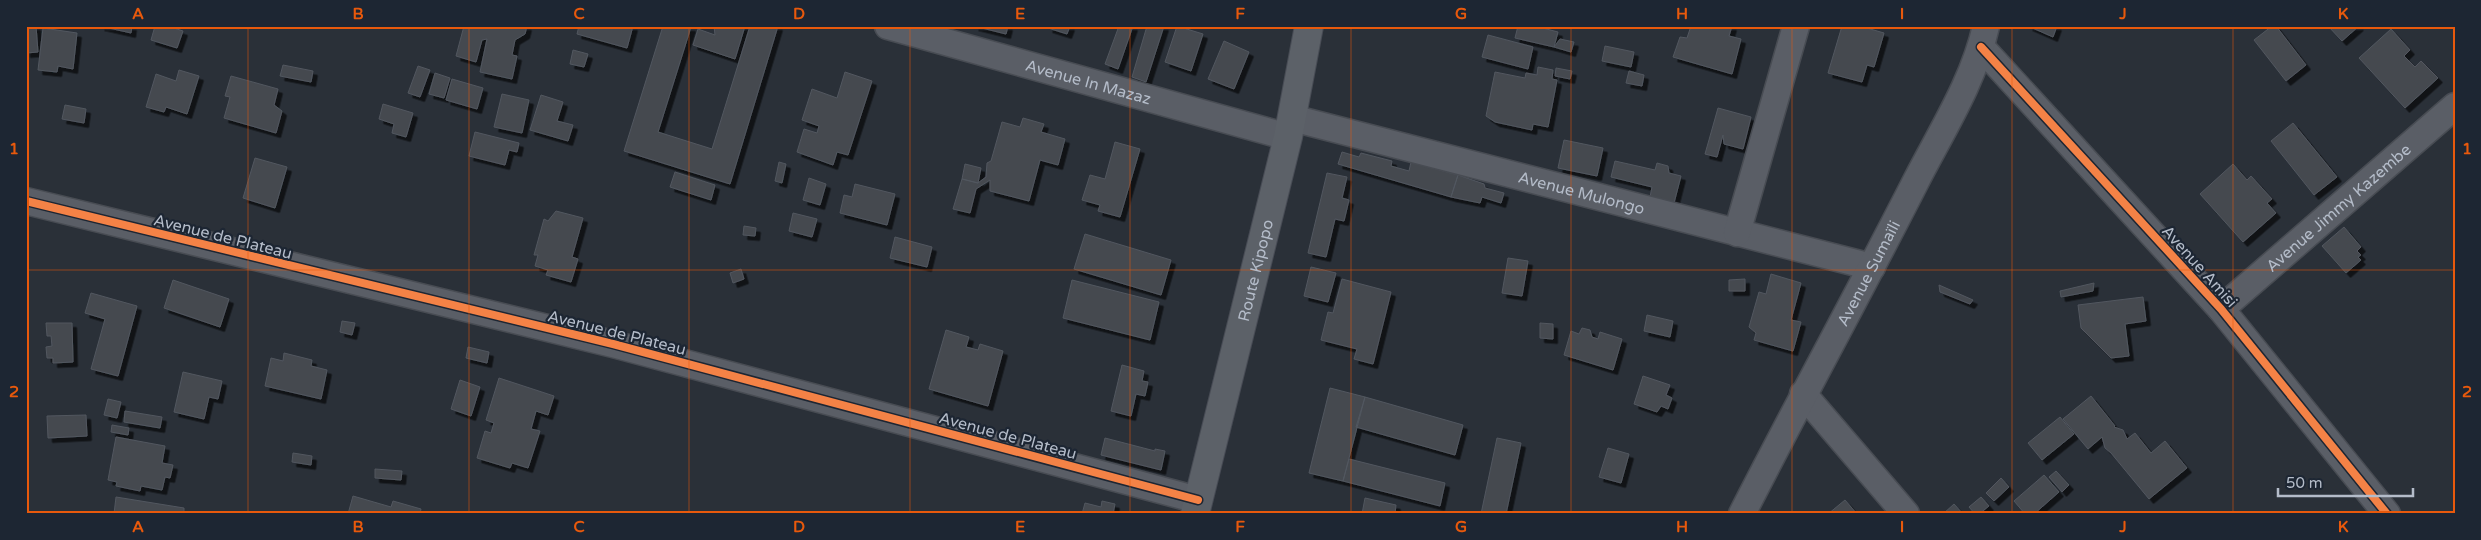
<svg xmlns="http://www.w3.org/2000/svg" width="2481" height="540" font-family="'Varela Round',sans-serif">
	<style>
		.building { fill: #444950; stroke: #52575f; filter: url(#shadow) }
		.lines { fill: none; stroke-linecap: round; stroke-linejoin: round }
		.minor-casing { stroke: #484c53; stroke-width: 29 }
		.major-casing { stroke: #484c55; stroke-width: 30 }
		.minor { stroke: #5a5e66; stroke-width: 26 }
		.major { stroke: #5c6168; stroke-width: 28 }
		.cycleway-casing { stroke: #1d2633; stroke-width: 11 }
		.cycleway { stroke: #f48246; stroke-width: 8 }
		.grid { fill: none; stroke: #e8590c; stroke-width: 1; stroke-opacity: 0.55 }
		.labels { text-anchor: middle; stroke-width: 4.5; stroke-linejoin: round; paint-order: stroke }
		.street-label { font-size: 16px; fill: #b4bcc9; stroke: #1d2633 }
		.neatline { fill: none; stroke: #e8590c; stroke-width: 2 }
		.grid-label { font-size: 16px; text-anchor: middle; font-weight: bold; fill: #e8590c }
	</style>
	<defs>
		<filter id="shadow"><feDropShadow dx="4.5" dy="4.5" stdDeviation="0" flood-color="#0009"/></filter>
	</defs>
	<rect width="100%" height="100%" fill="#2a3038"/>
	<!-- building -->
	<path class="building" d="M26 26H36L38 52 26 53Z
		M100 26H132L131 33Z
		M155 26H168L183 31 177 48 151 40Z
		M464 26H527L525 34 515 40 512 55 517 56 512 79 480 72 487 39 482 40 476 62 456 56Z
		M579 26H633L627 48 577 34Z
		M663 26 691 27 658 132 712 149 750 26H778L730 184 624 151Z
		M714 26H745L735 59 693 45 698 29 715 35Z
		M974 26H1008L1006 34Z
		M1049 26H1070L1067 34 1048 28Z
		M1119 26H1133L1118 69 1105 64Z
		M1147 26H1164L1146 82 1132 77Z
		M1177 26 1203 34 1191 71 1165 62Z
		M1518 26H1535L1558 32 1554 47 1515 38Z
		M1691 26H1732L1729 36 1741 39 1732 74 1673 57 1680 37 1687 38Z
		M1842 26H1860L1884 33 1874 67 1867 65 1862 82 1828 73Z
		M2028 26H2057L2053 37Z
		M2272 26H2276L2306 65 2286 81 2254 40Z
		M2328 26H2359L2342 41Z
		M43 28 77 33 73 69 58 66 57 72 38 70Z
		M2391 29 2410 50 2404 56 2415 67 2421 61 2438 78 2405 108 2359 58Z
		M1488 35 1533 47 1528 69 1482 57Z
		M1560 39 1574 42 1571 52 1554 47Z
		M1224 41 1249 52 1234 89 1208 79Z
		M1605 46 1634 52 1631 67 1602 61Z
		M573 50 588 54 584 67 570 64Z
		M283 65 313 71 311 82 280 76Z
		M418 66 430 70 420 97 408 93Z
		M1538 67 1553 70 1552 79 1557 80 1548 127 1533 124 1532 130 1495 122 1486 116 1495 72 1525 78 1526 73 1537 75Z
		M1556 68 1572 71 1570 79 1555 76Z
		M179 70 199 76 187 114 166 107 164 112 146 107 156 74 176 81Z
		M1629 71 1644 75 1642 86 1626 83Z
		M845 72 872 81 848 155 837 152 833 165 797 152 804 129 817 133 819 126 802 120 812 89 837 98Z
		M435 73 450 78 444 98 429 94Z
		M231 76 278 89 274 105 282 111 276 133 224 118 230 97 225 96Z
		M452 79 483 88 477 109 446 100Z
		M502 94 529 100 522 133 494 127Z
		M541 95 563 102 557 121 573 125 568 141 530 130Z
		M383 104 413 113 406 137 392 133 394 124 379 119Z
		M65 105 86 109 84 123 62 119Z
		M1718 108 1751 117 1743 149 1724 144 1723 135 1717 157 1705 154Z
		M1023 118 1044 124 1041 132 1065 139 1058 165 1040 160 1029 201 990 191V180L976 189 970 213 953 209 962 179 978 183 986 177 987 163 991 161 1002 122 1020 127Z
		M2293 123 2337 177 2314 195 2271 141Z
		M475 132 519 143 517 152 509 150 505 165 469 156Z
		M1564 140 1603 148 1597 176 1558 168Z
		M1115 142 1140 149 1120 217 1098 211 1100 205 1082 200 1090 175 1105 179Z
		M1342 152 1359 157 1361 153 1392 161 1391 166 1409 171 1411 162 1458 175 1451 197 1338 164Z
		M255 158 287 167 275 208 243 198Z
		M1615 161 1655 170 1657 163 1668 166 1669 173 1681 176 1674 203 1650 197 1652 187 1611 177Z
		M779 162 786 164 782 183 775 181Z
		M965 164 981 168 978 183 962 179Z
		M2233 164 2247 180 2251 176 2272 199 2267 203 2276 213 2243 242 2200 194Z
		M675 172 715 185 711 200 670 187Z
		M1327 173 1347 177 1342 198 1349 200 1344 221 1335 219 1326 257 1308 253Z
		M1458 175 1484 184 1485 188 1504 193 1501 203 1482 197 1480 203 1451 197Z
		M809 178 826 184 820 205 803 200Z
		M855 184 895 194 887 225 840 213 844 195 852 197Z
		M556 211 583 218 572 257 578 259 571 282 546 275 548 270 535 266 538 255H534L544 219 548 221Z
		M793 213 817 219 812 237 789 231Z
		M744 226 756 228 755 236 743 235Z
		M2344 227 2361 247 2357 251 2361 255 2358 257 2361 260 2346 273 2322 246Z
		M1085 234 1171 260 1161 295 1074 269Z
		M895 237 932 247 927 267 890 258Z
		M1508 258 1528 261 1522 296 1502 293Z
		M1311 267 1336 273 1328 302 1304 296Z
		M741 269 744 279 733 283 730 273Z
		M1771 274 1801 283 1791 320 1801 322 1793 351 1754 340 1756 333 1749 327 1759 292 1766 294Z
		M1342 279 1391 292 1373 364 1354 359 1357 349 1321 340 1328 312 1333 313Z
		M1745 279V291H1729V280Z
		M173 280 229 299 220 327 164 308Z
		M1072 280 1159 302 1150 340 1063 318Z
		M2094 283 2093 291 2061 297 2060 291Z
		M1939 285 1973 300 1970 304 1940 292Z
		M91 293 137 306 118 376 91 369 105 319 85 313Z
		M2143 297 2146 321 2125 324 2129 356 2111 358 2081 328 2078 305Z
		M1647 315 1673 321 1670 337 1644 331Z
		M342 321 355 323 352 335 340 332Z
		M46 323H72L73 362 53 363V358H47L46 347 52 346 51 336H47Z
		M1540 323 1553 324V339L1540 338Z
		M1582 328 1590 330 1592 337 1598 339 1600 332 1622 339 1613 370 1564 355 1571 331 1579 334Z
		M946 330 969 337 966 347 978 350 980 344 1003 351 988 406 929 389Z
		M468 347 489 352 487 363 466 358Z
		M284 353 312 360 311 366 327 370 321 399 265 386 271 358 283 361Z
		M1122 365 1144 371 1142 381 1148 382 1145 396 1136 394 1131 416 1111 411Z
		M183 372 222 381 218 399 209 397 204 419 174 412Z
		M1643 376 1670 385 1666 395 1672 398 1668 409 1661 406 1657 412 1634 404Z
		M499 378 554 396 548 415 536 411 531 429 540 431 528 468 512 463 510 468 477 458 485 431 491 433 494 423 486 420Z
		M460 380 480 387 471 416 451 409Z
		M1330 388 1365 397 1343 481 1309 473Z
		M2091 396 2115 426 2114 427 2123 430 2127 439 2135 433 2151 453 2165 441 2187 468 2149 499 2111 453 2105 448 2102 437 2088 449 2063 419Z
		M1365 397 1463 425 1455 455 1356 427Z
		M108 399 121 402 117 418 104 415Z
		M125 411 162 417 160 428 124 422Z
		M86 415 87 436 48 438 47 416Z
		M2060 417 2074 434 2042 460 2028 443Z
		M112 425 129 428 128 435 111 432Z
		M116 437 165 446 162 463 173 465 170 478 165 477 162 490 141 486 140 491 116 486 117 482 108 480Z
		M1105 438 1155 451V449L1165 451 1161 470 1101 455Z
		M1497 438 1521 443 1506 514H1481Z
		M1608 448 1629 454 1621 483 1599 477Z
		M293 453 312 456 311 465 292 462Z
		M1349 459 1445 483 1440 506 1343 481Z
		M375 469 402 471 401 480 375 478Z
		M2056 471 2069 485 2062 492 2049 477Z
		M2044 475 2059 492 2034 514H2025L2014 501Z
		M2001 478 2009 487 1994 501 1986 493Z
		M353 496 391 507 393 501 421 509 420 514H348Z
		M116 497 184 508V514H114Z
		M1981 497 1989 506 1979 514H1975L1969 507Z
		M1365 498 1396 505 1395 514H1362Z
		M1845 500 1857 514H1828Z
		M1102 501 1115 504 1113 514H1082L1085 503 1101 507Z
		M1954 504 1963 514H1943Z"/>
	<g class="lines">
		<!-- minor casing -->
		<g class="minor-casing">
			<g id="minor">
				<path id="s1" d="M888 26 1288 137"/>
				<path d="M1981 47 2221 309 2387 514"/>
				<path id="s2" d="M1292 118 1872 267"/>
				<path d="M26 201 613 344 1198 500"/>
				<path d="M1737 233 1796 26"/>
				<path id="s3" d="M2221 309 2455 106"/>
				<path d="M1803 394 1906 514"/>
				<path id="s4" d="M1742 514C1799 402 1859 293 1916 181 1941 132 1974 81 1986 26"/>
			</g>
		</g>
		<!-- major casing -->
		<g class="major-casing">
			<g id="major">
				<path id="s5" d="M1195 514 1288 137 1309 26"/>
			</g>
		</g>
		<!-- minor -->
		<use href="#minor" class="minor"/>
		<!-- major -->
		<use href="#major" class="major"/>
		<!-- cycleway casing -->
		<g class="cycleway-casing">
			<path id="cycleway" d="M1981 47 2221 309 2387 514
				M26 201 613 344 1198 500"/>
		</g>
		<!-- cycleway -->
		<use href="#cycleway" class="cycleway"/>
	</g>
	<!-- grid -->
	<path class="grid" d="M248 26V514M469 26V514M689 26V514M910 26V514M1130 26V514M1351 26V514M1571 26V514M1792 26V514M2012 26V514M2233 26V514M26 270H2455"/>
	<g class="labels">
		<!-- street labels -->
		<g class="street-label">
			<text dy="6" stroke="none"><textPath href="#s1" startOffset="208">Avenue In Mazaz</textPath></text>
			<text dy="6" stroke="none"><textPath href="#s2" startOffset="299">Avenue Mulongo</textPath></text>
			<text dy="6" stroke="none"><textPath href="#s3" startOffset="155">Avenue Jimmy Kazembe</textPath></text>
			<text transform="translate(223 236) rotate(14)" y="6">Avenue de Plateau</text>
			<text transform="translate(2200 266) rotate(48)" y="6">Avenue Amisi</text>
			<text dy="6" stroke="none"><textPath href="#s5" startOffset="251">Route Kipopo</textPath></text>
			<text dy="6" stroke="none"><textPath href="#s4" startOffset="272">Avenue Sumaïli</textPath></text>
			<text transform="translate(617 332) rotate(14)" y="6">Avenue de Plateau</text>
			<text transform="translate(1008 435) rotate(15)" y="6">Avenue de Plateau</text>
		</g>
	</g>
	<!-- border -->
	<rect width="2481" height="540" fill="none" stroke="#1d2633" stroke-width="55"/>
	<!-- scale -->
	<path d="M2278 488v8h135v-8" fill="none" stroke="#b4bcc9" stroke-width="2.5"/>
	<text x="2286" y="488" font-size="15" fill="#b4bcc9" stroke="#1d2633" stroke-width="4" paint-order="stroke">50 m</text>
	<rect x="28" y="28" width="2426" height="484" class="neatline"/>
	<g class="grid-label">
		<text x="138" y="19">A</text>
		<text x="358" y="19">B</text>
		<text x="579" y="19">C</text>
		<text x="799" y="19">D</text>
		<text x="1020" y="19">E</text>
		<text x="1240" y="19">F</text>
		<text x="1461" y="19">G</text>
		<text x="1682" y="19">H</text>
		<text x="1902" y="19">I</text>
		<text x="2123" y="19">J</text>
		<text x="2343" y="19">K</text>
		<text x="14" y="154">1</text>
		<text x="2467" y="154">1</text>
		<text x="14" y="397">2</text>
		<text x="2467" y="397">2</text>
		<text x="138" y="532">A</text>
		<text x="358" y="532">B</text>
		<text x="579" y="532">C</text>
		<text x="799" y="532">D</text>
		<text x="1020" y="532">E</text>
		<text x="1240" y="532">F</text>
		<text x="1461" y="532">G</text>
		<text x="1682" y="532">H</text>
		<text x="1902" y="532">I</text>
		<text x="2123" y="532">J</text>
		<text x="2343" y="532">K</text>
	</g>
</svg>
